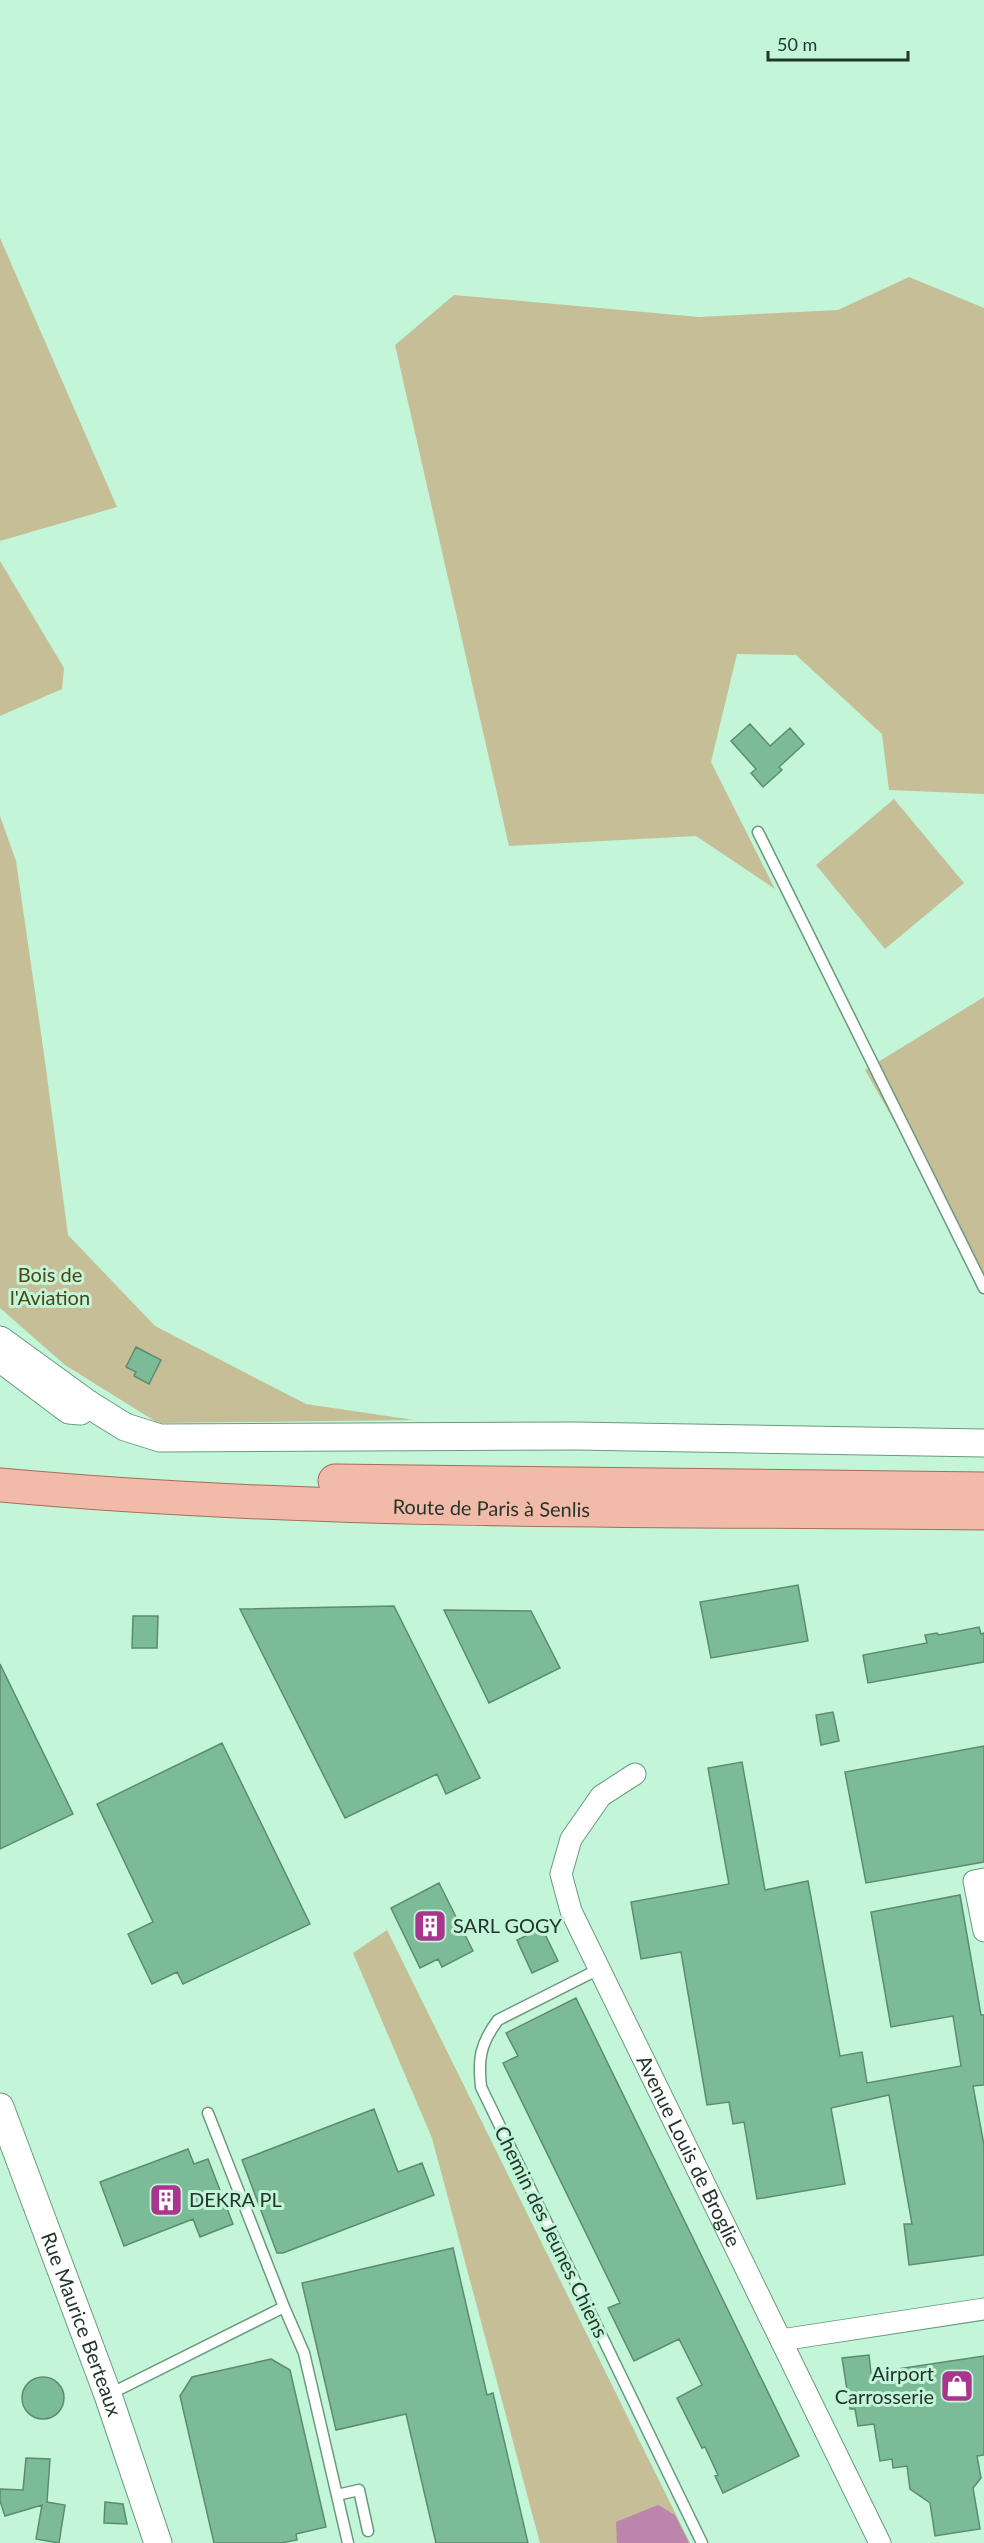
<svg xmlns="http://www.w3.org/2000/svg" width="984" height="2543" font-family="Lato,sans-serif">
	<style>
		.green { fill: #c5be97 }
		.water { fill: #bc85ab }
		.building { fill: #7bbb97; stroke: #5d8b71; stroke-width: 1.5 }
		.lines { fill: none; stroke-linecap: round; stroke-linejoin: round }
		.service-casing { stroke: #6b997f; stroke-width: 13 }
		.minor-casing { stroke: #6b997f; stroke-width: 23 }
		.tertiary-casing { stroke: #6b997f; stroke-width: 29 }
		.primary-casing { stroke: #a46e57; stroke-width: 35 }
		.service { stroke: #fff; stroke-width: 10 }
		.minor { stroke: #fff; stroke-width: 21 }
		.tertiary { stroke: #fff; stroke-width: 27 }
		.primary { stroke: #f2baa8; stroke-width: 33 }
		.labels { text-anchor: middle; stroke-width: 6; stroke-linejoin: round; paint-order: stroke }
		.park-label { font-size: 20px; fill: #4e4514; stroke: #c3f5d8 }
		.street-label { font-size: 20px; fill: #23362b; stroke: #c3f5d8 }
		.poi-label { font-size: 20px; fill: #23362b; stroke: #c3f5d8; text-anchor: start }
	</style>
	<rect width="100%" height="100%" fill="#c3f5d8"/>
	<!-- green -->
	<path class="green" d="M0 238 117 507 0 541Z
		M909 277 984 308V794L889 790 882 734 796 655 737 654 711 762 775 889 696 836 509 846 395 345 454 295 699 317 838 310Z
		M0 561 64 668 62 689 0 716Z
		M894 799 964 883 885 949 816 865Z
		M0 816 16 861 44 1054 68 1235 155 1326 306 1404 414 1420 158 1423 65 1365 0 1308Z
		M984 997V1279L865 1070Z
		M387 1930 690 2543H540L432 2138 353 1953Z"/>
	<!-- water -->
	<path class="water" d="M658 2505 675 2515 689 2543H617L616 2522Z"/>
	<!-- building -->
	<path class="building" d="M750 724 770 746 790 728 804 744 779 767 782 770 763 787 751 773 756 769 731 741Z
		M136 1347 161 1360 149 1384 134 1376 136 1372 126 1367Z
		M798 1585 808 1641 711 1658 700 1602Z
		M394 1606 480 1778 446 1794 437 1774 345 1818 240 1609Z
		M444 1610 531 1611 560 1668 489 1703Z
		M133 1616H158L157 1648H132Z
		M979 1627 981 1634 984 1633V1662L868 1683 863 1655 927 1643 925 1635 937 1633 939 1635Z
		M0 1664 73 1814 0 1849Z
		M833 1712 839 1741 821 1745 816 1715Z
		M222 1743 310 1924 183 1984 177 1972 152 1984 128 1934 153 1922 97 1804Z
		M984 1746V1862L866 1883 845 1772Z
		M742 1762 765 1890 808 1881 840 2056 862 2052 867 2083 961 2066 953 2016 891 2027 871 1912 960 1895 981 2015H984V2085L973 2086 984 2145V2255L909 2265 904 2224H912L889 2095 831 2108 845 2184 757 2199 744 2122 733 2124 729 2102 707 2105 681 1952 641 1959 631 1902 729 1884 708 1768Z
		M439 1883 473 1951 442 1967 438 1959 420 1968 391 1908Z
		M542 1928 558 1961 532 1973 517 1940Z
		M576 1998 799 2456 723 2493 715 2476 718 2475 705 2447 702 2448 677 2398 702 2385 679 2339 634 2361 608 2308 620 2303 503 2063 518 2056 506 2033Z
		M374 2109 398 2172 422 2163 434 2195 283 2253H277L242 2160Z
		M188 2149 194 2164 208 2159 233 2224 200 2237 193 2219 124 2246 100 2182Z
		M453 2248 487 2395 493 2393 528 2543H436L406 2414 336 2430 302 2283Z
		M869 2355 871 2373 984 2356V2455L977 2456 981 2478 973 2488 980 2529 935 2536 930 2503 910 2489 907 2466 893 2468 892 2459 880 2461 874 2424 858 2426 855 2409H850L842 2358Z
		M271 2359 290 2370 326 2527 296 2534 297 2540 281 2543H214L180 2396 192 2377Z
		M22 2398a21 21 0 1 1 42 0a21 21 0 1 1-42 0Z
		M26 2458 50 2459 47 2502 65 2505 59 2543 36 2539 42 2505 5 2516 0 2501V2489L23 2490Z
		M105 2502 123 2504 127 2524 104 2523Z"/>
	<g class="lines">
		<!-- service casing -->
		<g class="service-casing">
			<path id="service" d="M758 832 984 1288
				M599 1969 498 2020C480 2044 478 2059 481 2087L702 2543
				M284 2307 304 2353 348 2543
				M108 2395 284 2307 208 2113
				M337 2495 359 2490 368 2531"/>
		</g>
		<!-- minor casing -->
		<g class="minor-casing">
			<g id="minor">
				<path id="s1" d="M635 1774 601 1796 571 1839 561 1874 571 1911 880 2543"/>
				<path d="M984 1879 974 1881 984 1931"/>
				<path d="M781 2340 984 2309"/>
			</g>
		</g>
		<!-- tertiary casing -->
		<g class="tertiary-casing">
			<g id="tertiary">
				<path d="M0 1340 88 1404 80 1411 69 1410 0 1358"/>
				<path d="M88 1404 125 1427 160 1438 576 1436 984 1443"/>
				<path id="s2" d="M0 2107 108 2395 158 2543"/>
			</g>
		</g>
		<!-- primary casing -->
		<g class="primary-casing">
			<g id="primary">
				<path d="M335 1481 984 1489"/>
				<path id="s3" d="M0 1485C327 1515 656 1509 984 1513"/>
			</g>
		</g>
		<!-- service -->
		<use href="#service" class="service"/>
		<!-- minor -->
		<use href="#minor" class="minor"/>
		<!-- tertiary -->
		<use href="#tertiary" class="tertiary"/>
		<!-- primary -->
		<use href="#primary" class="primary"/>
	</g>
	<!-- icons -->
	<defs>
		<g id="building-square" transform="scale(1.725)"><rect x="-9" y="-9" width="18" height="18" rx="4" fill="#aa358e" stroke="#c3f5d8"/><path d="M-4-6H4V6H1V3H-1V6H-4ZM-2.5-4.3h1.7v1.8h-1.7ZM.8-4.3h1.7v1.8H.8ZM-2.5-1h1.7V.8h-1.7ZM.8-1h1.7V.8H.8Z" fill="#fff"/></g>
		<g id="shop-square" transform="scale(1.725)"><rect x="-9" y="-9" width="18" height="18" rx="4" fill="#aa358e" stroke="#c3f5d8"/><path d="M-5-2.5h2.3a2.7 3.5 0 0 1 5.4 0H5L5.5 6h-11ZM-1.5-2.5h3a1.5 2.3 0 0 0-3 0Z" fill="#fff"/></g>
	</defs>
	<g fill-rule="evenodd">
		<use href="#building-square" x="430" y="1926"/>
		<use href="#building-square" x="166" y="2200"/>
		<use href="#shop-square" x="957" y="2386"/>
	</g>
	<g class="labels">
		<!-- park labels -->
		<g class="park-label">
			<text x="50" y="1282">Bois de<tspan x="50" dy="23">l'Aviation</tspan></text>
		</g>
		<!-- street labels -->
		<g class="street-label">
			<text dy="7" stroke="none"><textPath href="#s3" startOffset="492">Route de Paris à Senlis</textPath></text>
			<text dy="7" stroke="none"><textPath href="#s1" startOffset="435">Avenue Louis de Broglie</textPath></text>
			<text transform="translate(551 2232) rotate(64)" y="7">Chemin des Jeunes Chiens</text>
			<text dy="7" stroke="none"><textPath href="#s2" startOffset="232">Rue Maurice Berteaux</textPath></text>
		</g>
		<!-- poi labels -->
		<g class="poi-label">
			<text x="453" y="1933">SARL GOGY</text>
			<text x="189" y="2207">DEKRA PL</text>
			<text x="934" y="2381" text-anchor="end">Airport<tspan x="934" dy="23">Carrosserie</tspan></text>
		</g>
	</g>
	<!-- scale -->
	<path d="M768 51v9h140v-9" fill="none" stroke="#23362b" stroke-width="3"/>
	<text x="777" y="51" font-size="18" fill="#23362b" stroke="#c3f5d8" stroke-width="4.5" paint-order="stroke">50 m</text>
</svg>
